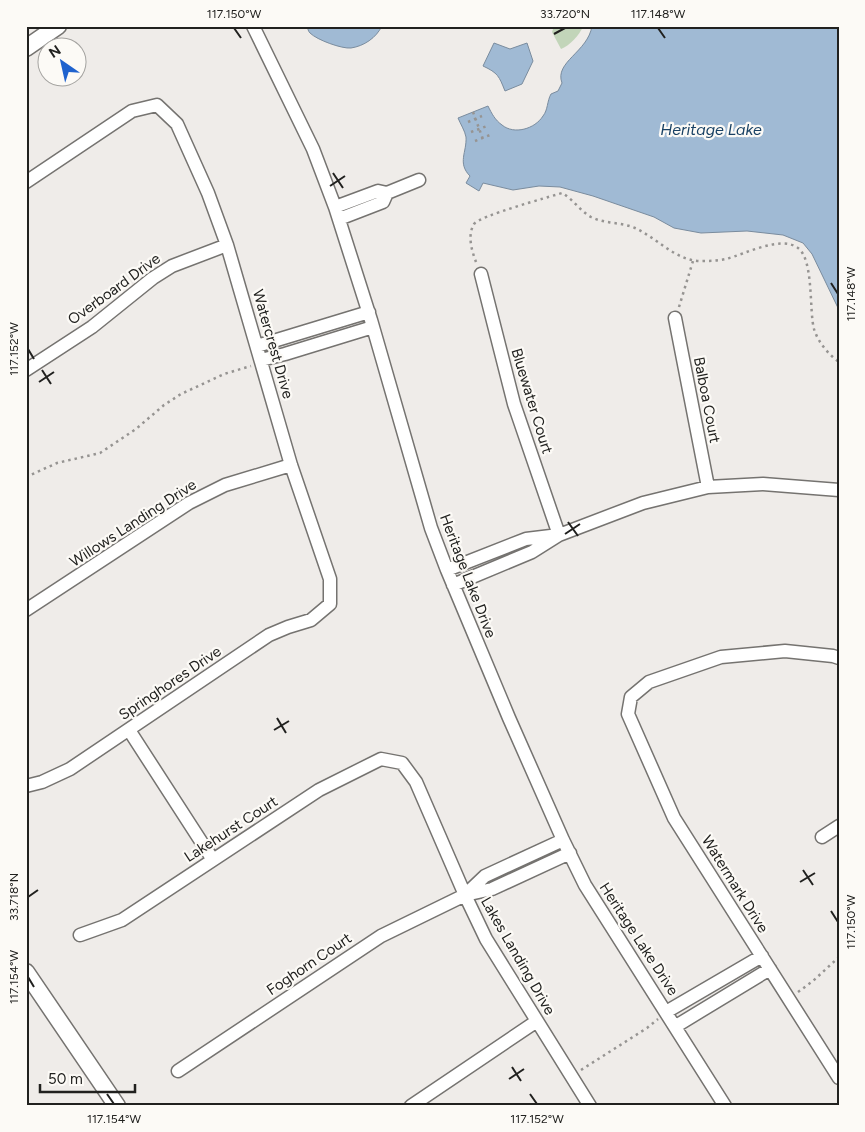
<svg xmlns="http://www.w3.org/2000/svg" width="865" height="1132" font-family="Figtree,sans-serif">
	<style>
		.green { fill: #c2d5b9 }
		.water { fill: #a0bad4; stroke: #7a8c9e }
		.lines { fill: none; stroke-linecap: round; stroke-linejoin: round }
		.minor-casing { stroke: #757370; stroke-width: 15 }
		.major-casing { stroke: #757370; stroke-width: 19 }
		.path { stroke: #969492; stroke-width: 2.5; stroke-dasharray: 2.5 4; stroke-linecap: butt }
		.minor { stroke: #fff; stroke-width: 12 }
		.major { stroke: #fff; stroke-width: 16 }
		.ticks { fill: none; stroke: #21211f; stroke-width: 2 }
		.labels { text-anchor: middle; stroke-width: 4.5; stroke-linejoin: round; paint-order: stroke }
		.street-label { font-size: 15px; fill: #21211f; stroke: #fcfaf6 }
		.water-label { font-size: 16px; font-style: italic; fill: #184164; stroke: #fcfaf6 }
		.neatline { fill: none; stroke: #21211f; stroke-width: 2 }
		.ticks-label { font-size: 12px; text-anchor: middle; fill: #21211f }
	</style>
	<rect width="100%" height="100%" fill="#efece9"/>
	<!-- green -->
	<path class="green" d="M554 26H583C580 35 569 46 561 49L552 32Z"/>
	<!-- water -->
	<path class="water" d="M307 26H382C376 38 364 46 351 48 342 49 317 40 310 33 308 31 308 29 307 26Z
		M592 26H839V310L812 254 803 243 783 235 747 231 701 233 674 228 654 217 593 196 560 187 539 186 513 190 483 183 479 191 466 183 470 176C457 163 467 152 466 137 465 131 460 123 458 118L488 106C492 114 495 120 502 125 514 135 535 129 543 116 548 110 547 101 551 94L558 91 562 83C554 62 588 52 592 26Z
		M494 43 510 49 527 43 533 61 522 84 505 91C499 76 498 73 483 66Z"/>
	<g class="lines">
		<!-- minor casing -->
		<g class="minor-casing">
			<path id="minor" d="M253 26 313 149 335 207 371 320 431 528 447 570 509 718 563 840 585 885 725 1106
				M26 182 132 111 157 105 177 124 208 193 227 245 291 465 330 579V604L311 620 288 627 269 635 70 769 42 782 26 786
				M335 207 378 191 387 193 419 180
				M339 219 383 202 387 193
				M481 274 514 404 559 535 643 503 708 487 763 484 839 490
				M675 318 708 487
				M257 346 369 312
				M261 360 285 354 373 327
				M26 370 92 327 153 278 172 266 227 245
				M447 570 526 539 559 535 532 552 453 585
				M26 610 189 503 225 485 291 465
				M839 658 833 656 785 651 721 657 649 682 631 697 628 714 674 818 839 1078
				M129 730 213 860
				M822 837 839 826
				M563 840 485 876 465 895 492 889 570 853
				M80 935 122 920 319 790 381 759 402 763 416 782 465 895 486 939 590 1106
				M666 1012 762 956
				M676 1026 770 969
				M178 1071 381 936 465 895
				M411 1106 537 1021"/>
		</g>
		<!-- major casing -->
		<g class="major-casing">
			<path id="major" d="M26 48 58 26
				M26 972 117 1106"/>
		</g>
		<!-- path -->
		<path class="path" d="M473 112 484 142
			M468 122 482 116
			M471 132 487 126
			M475 141 490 135
			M476 262C472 251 467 236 474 224 479 216 549 197 562 193 573 199 580 211 591 217 605 224 621 222 635 228 657 238 675 260 699 261 708 261 717 261 726 259 745 254 781 235 798 248 814 260 809 311 814 329 818 342 828 354 839 362
			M679 307 693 261
			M26 477 57 463 100 453 136 429 164 405 181 394 224 374 251 366
			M798 992 813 981 839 957
			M581 1070 647 1028 658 1019"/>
		<!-- minor -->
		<use href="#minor" class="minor"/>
		<!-- major -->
		<use href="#major" class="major"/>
	</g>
	<!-- ticks -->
	<path class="ticks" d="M234 28 241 38M658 28 665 38M554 34 565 28M333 173 343 188M330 186 345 176M831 283 838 294M28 349 34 359M42 370 51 384M39 382 54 372M568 522 578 536M565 534 580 524M277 718 286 733M274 730 289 721M803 870 813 885M800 882 815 873M28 897 38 890M831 911 838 922M28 977 34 987M512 1067 521 1081M509 1079 524 1069M107 1094 114 1104M530 1094 537 1104"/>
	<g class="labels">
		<!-- street labels -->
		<g class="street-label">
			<text transform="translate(114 289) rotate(-36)" y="5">Overboard Drive</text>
			<text transform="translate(273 344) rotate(74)" y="5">Watercrest Drive</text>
			<text transform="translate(707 400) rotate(79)" y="5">Balboa Court</text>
			<text transform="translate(532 401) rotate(73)" y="5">Bluewater Court</text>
			<text transform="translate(133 523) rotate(-33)" y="5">Willows Landing Drive</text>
			<text transform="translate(468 576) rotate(69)" y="5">Heritage Lake Drive</text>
			<text transform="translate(170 683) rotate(-34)" y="5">Springhores Drive</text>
			<text transform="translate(231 829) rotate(-33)" y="5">Lakehurst Court</text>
			<text transform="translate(735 884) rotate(58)" y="5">Watermark Drive</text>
			<text transform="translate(639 939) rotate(57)" y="5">Heritage Lake Drive</text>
			<text transform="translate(518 956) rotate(60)" y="5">Lakes Landing Drive</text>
			<text transform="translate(309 964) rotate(-34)" y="5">Foghorn Court</text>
		</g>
		<!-- water labels -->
		<g class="water-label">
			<text x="711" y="135">Heritage Lake</text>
		</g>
	</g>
	<!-- border -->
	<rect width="865" height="1132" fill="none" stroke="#fcfaf6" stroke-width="55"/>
	<!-- north arrow -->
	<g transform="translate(62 62) rotate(326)"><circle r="24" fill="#fcfaf6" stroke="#a4a3a0"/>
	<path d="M0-4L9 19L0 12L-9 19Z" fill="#1f62ce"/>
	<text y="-8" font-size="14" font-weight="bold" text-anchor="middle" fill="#21211f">N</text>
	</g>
	<!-- scale -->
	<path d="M40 1084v8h95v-8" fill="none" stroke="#21211f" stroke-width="2.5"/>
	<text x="48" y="1084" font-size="15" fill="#21211f" stroke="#fcfaf6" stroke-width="4" paint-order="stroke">50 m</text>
	<rect x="28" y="28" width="810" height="1076" class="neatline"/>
	<g class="ticks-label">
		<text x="234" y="18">117.150°W</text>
		<text x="565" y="18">33.720°N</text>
		<text x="658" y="18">117.148°W</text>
		<text transform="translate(851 294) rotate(-90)" y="4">117.148°W</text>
		<text transform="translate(14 349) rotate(-90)" y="4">117.152°W</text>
		<text transform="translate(14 897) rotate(-90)" y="4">33.718°N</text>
		<text transform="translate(851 922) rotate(-90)" y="4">117.150°W</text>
		<text transform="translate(14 977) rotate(-90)" y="4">117.154°W</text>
		<text x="114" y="1123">117.154°W</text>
		<text x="537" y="1123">117.152°W</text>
	</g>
</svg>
